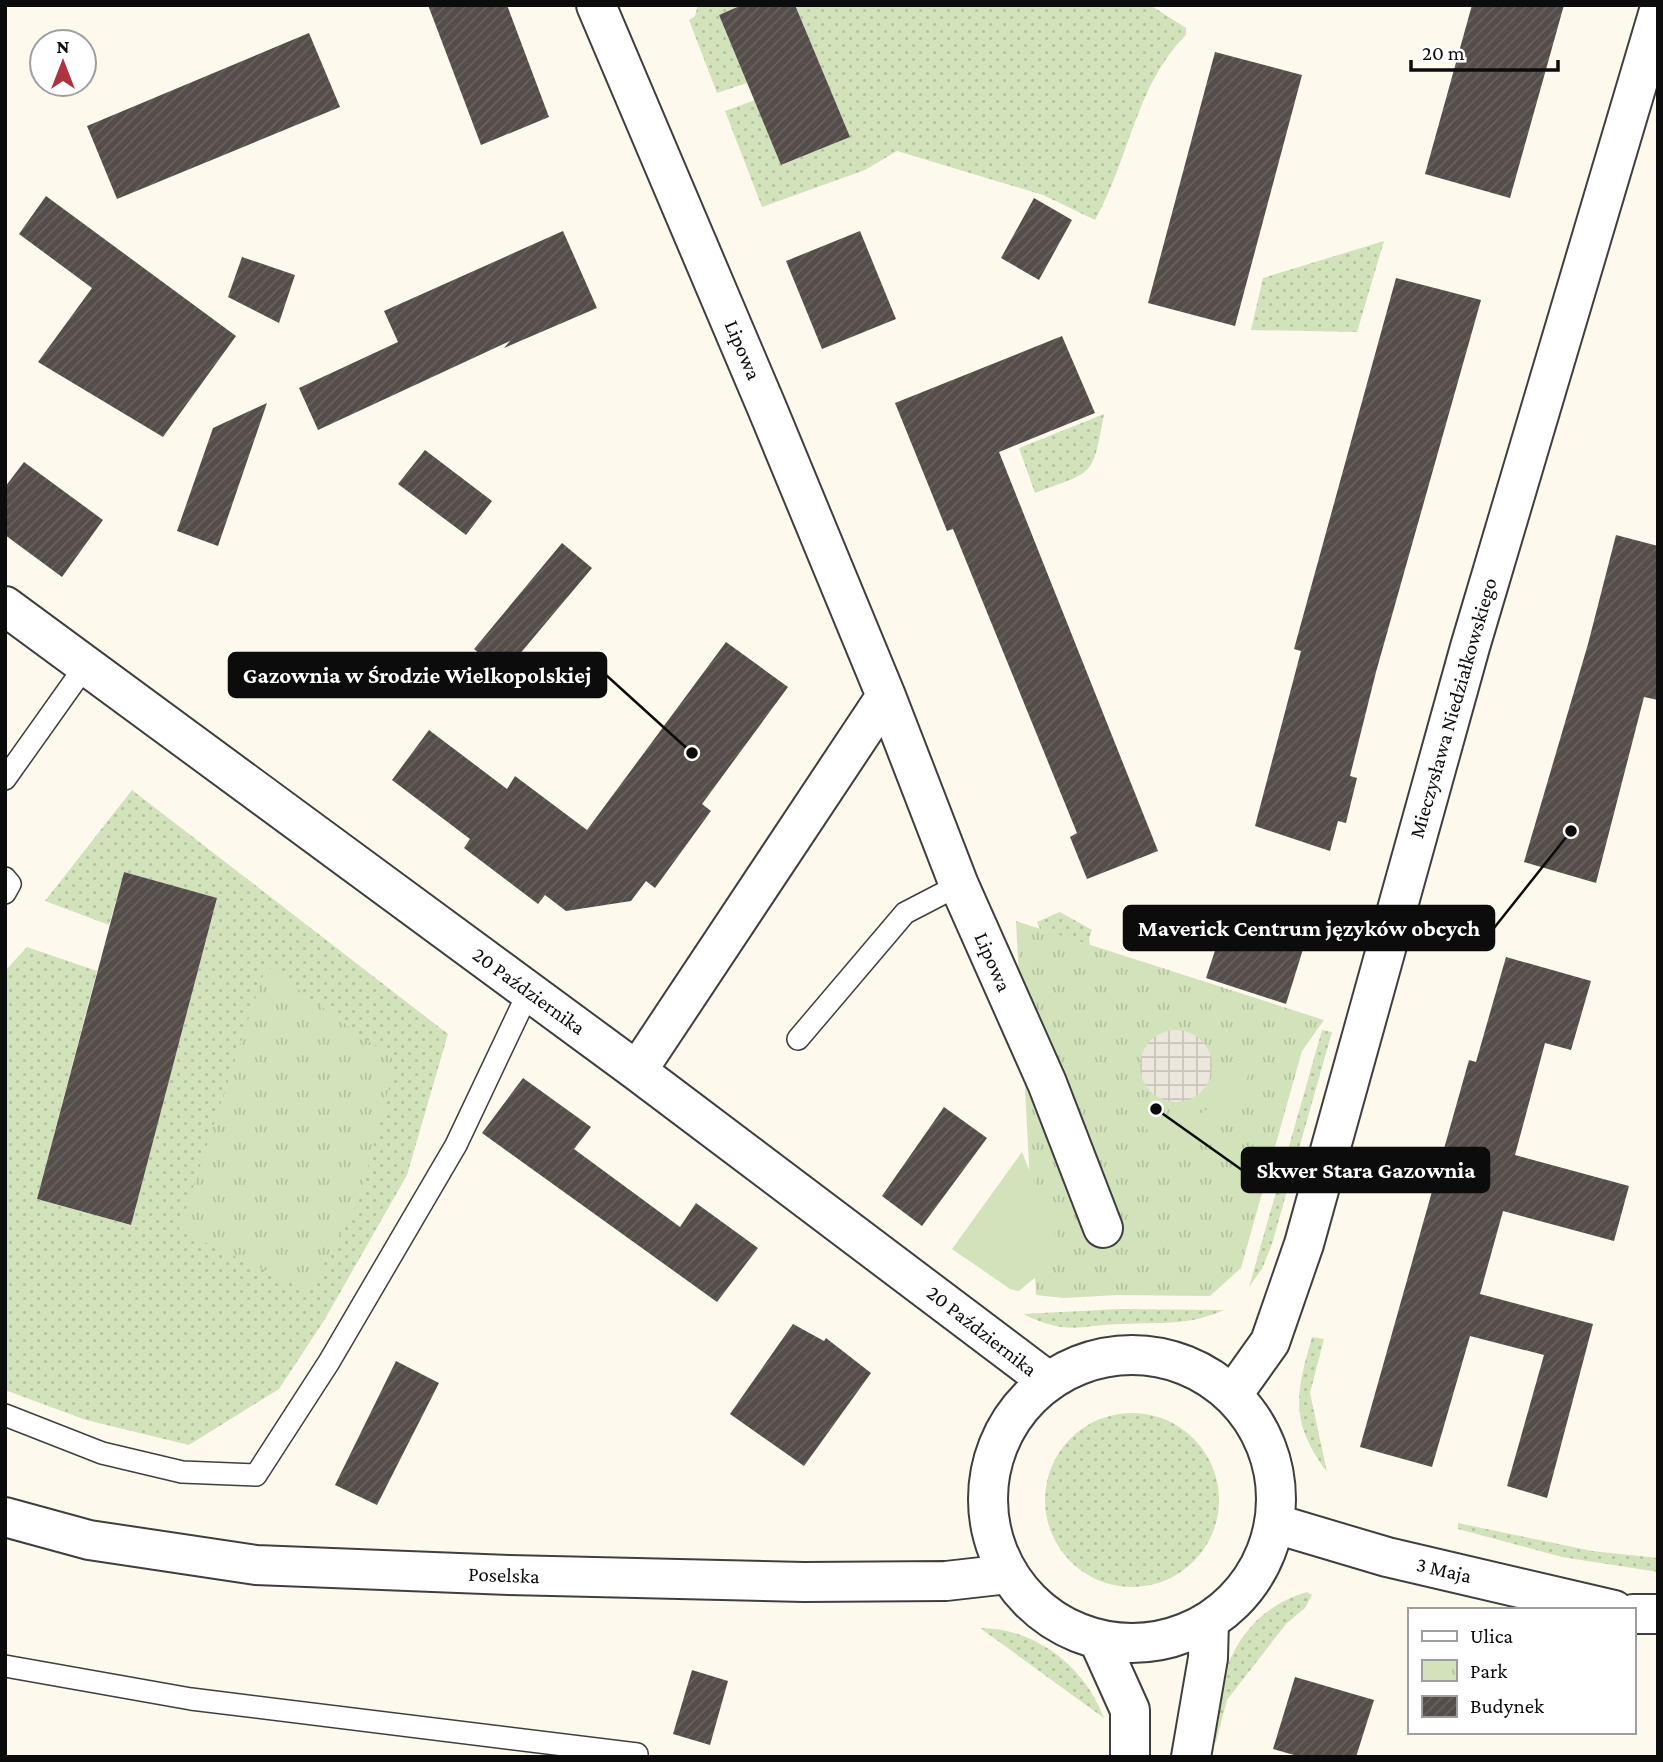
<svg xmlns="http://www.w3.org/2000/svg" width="1663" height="1762" font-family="'Crimson Pro',serif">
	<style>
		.grass { fill: url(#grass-dots) }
		.park { fill: url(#park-tufts) }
		.garden { fill: #d2e3bb }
		.plaza { fill: url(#plaza-grid) }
		.building { fill: url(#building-hatch) }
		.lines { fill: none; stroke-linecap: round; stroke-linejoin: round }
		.service-casing { stroke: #3f3f3f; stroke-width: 24 }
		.minor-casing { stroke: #3f3f3f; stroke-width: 42 }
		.tertiary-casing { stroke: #3f3f3f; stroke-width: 42 }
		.service { stroke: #fff; stroke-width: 21 }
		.minor { stroke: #fff; stroke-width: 38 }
		.tertiary { stroke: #fff; stroke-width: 38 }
		.labels { text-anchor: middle; stroke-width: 7; stroke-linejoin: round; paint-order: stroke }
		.street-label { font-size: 21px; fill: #0c0c0c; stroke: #fff }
		.leader { fill: none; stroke: #0c0c0c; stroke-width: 2.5 }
		.callout-dot { fill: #0c0c0c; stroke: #fff; stroke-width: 2.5 }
		.callout { fill: #0c0c0c; stroke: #0c0c0c; stroke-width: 2.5 }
		.callout-label { font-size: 23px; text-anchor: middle; font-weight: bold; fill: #fff }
	</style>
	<defs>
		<pattern id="grass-dots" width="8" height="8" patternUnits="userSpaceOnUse" patternTransform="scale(1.75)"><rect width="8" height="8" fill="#d2e3bb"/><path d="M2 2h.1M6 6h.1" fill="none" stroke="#b3c2a0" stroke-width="1.8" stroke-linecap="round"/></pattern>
		<pattern id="park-tufts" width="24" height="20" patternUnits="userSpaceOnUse" patternTransform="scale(1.75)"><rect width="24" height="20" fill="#d2e3bb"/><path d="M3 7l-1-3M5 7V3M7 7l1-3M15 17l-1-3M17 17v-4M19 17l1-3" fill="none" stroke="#b3c2a0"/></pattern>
		<pattern id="plaza-grid" width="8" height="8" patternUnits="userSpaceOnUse" patternTransform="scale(1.75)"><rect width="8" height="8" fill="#ece7dd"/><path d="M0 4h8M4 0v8" fill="none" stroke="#c9c5bc"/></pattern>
		<pattern id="building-hatch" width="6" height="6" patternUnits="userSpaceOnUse" patternTransform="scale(1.75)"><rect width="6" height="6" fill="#544d4a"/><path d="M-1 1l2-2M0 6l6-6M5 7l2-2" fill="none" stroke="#686260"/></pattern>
	</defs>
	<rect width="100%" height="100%" fill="#fdf9ed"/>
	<!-- grass -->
	<path class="grass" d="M698 5H742L719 15 747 83 717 93 689 20 695 16Z
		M795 5H1150L1186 28V35C1136 84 1129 160 1095 220L1043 195 897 151 865 170 762 207 725 111 755 100 782 165 849 137Z
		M1384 241 1357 332 1251 330 1263 278Z
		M1104 414C1092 478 1096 470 1035 493L1019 448Z
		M132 790 448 1034 407 1175 325 1319 279 1389 189 1445 86 1420 5 1390V971L27 947 97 971 37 1199 130 1225 217 899 124 872 109 925 45 901Z
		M1060 912 1092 930 1089 938 1091 954 1050 953 1037 922Z
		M1322 1030 1332 1032 1272 1244 1262 1269 1249 1287Z
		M1120 1309 1224 1310C1189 1326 1160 1322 1123 1324 1078 1325 1068 1336 1023 1314Z
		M1312 1337 1324 1339 1310 1393 1327 1472C1289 1421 1296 1393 1312 1337Z
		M1045 1500a87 87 0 1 1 174 0a87 87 0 1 1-174 0Z
		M1458 1523 1592 1551 1658 1558V1572L1562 1557 1458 1529Z
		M1307 1592 1312 1595 1305 1608 1286 1624 1227 1700 1216 1742 1203 1748C1221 1679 1231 1615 1307 1592Z
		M980 1628C1036 1628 1085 1667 1104 1718Z"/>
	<!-- park -->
	<path class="park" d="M1016 921 1324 1020 1302 1051 1241 1268 1210 1296 1118 1295 1063 1298 1036 1295Z
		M266 966 396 1061 359 1200 309 1291 179 1230Z"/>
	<!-- garden -->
	<path class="garden" d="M1253 1049C1249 1085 1244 1088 1217 1112 1210 1118 1205 1126 1198 1132 1167 1156 1133 1121 1117 1097L1125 1094C1177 1132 1217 1129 1232 1059Z
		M1022 1152 1063 1254 1019 1291 1010 1289 952 1249Z"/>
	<!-- plaza -->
	<path class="plaza" d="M1140 1066a36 36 0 1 1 72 0a36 36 0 1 1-72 0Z"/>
	<!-- building -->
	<path class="building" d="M428 5H507L549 117 481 145Z
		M742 5H795L850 137 781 165 719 15Z
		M1472 5H1564L1510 198 1425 174Z
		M309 33 340 107 117 199 87 126Z
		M1215 52 1302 75 1235 326 1148 303Z
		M46 196 236 336 163 437 38 362 92 288 19 234Z
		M1034 198 1072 220 1039 280 1001 258Z
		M563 231 597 308 504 348 510 341 318 430 299 388 398 342 384 311Z
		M860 231 896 319 822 349 786 261Z
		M242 257 295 275 279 323 228 297Z
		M1396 278 1481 300 1376 672 1350 776 1357 778 1346 823 1338 821 1330 851 1255 826 1301 651 1294 649Z
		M1062 336 1095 413 999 452 1158 851 1087 879 1070 837 1077 833 953 529 947 531 895 403Z
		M267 403 218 546 177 531 213 428Z
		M425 450 492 501 466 535 398 484Z
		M24 462 103 520 62 577 5 535V487Z
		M1616 535 1658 546V700L1644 697 1596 883 1524 862 1588 644Z
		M562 543 592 568 503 674 474 649Z
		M726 642 788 687 702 804 711 811 655 888 646 881 631 901 566 911 545 895 538 904 464 848 470 839 392 780 429 730 507 789 515 776 587 830Z
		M124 872 217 898 131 1225 37 1199Z
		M1230 905 1309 930 1286 1004 1206 978Z
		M1506 957 1591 981 1571 1050 1545 1043 1515 1155 1629 1186 1614 1241 1503 1211 1480 1294 1593 1324 1547 1498 1507 1486 1544 1355 1470 1336 1432 1467 1360 1447 1469 1060 1476 1062Z
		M523 1078 591 1127 574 1149 680 1227 696 1203 758 1248 717 1302 482 1133Z
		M944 1107 987 1138 922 1226 882 1196Z
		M793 1324 824 1341 826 1338 871 1373 804 1466 730 1414Z
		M396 1361 439 1383 377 1505 335 1485Z
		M692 1670 728 1681 710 1745 673 1734Z
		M1295 1677 1374 1700 1356 1757H1301L1273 1749Z"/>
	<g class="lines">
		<!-- service casing -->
		<g class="service-casing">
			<path id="service" d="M5 779 86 665
				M5 878 10 884 5 893
				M798 1039 905 913 959 885
				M5 1415 102 1453 182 1472 256 1475 329 1362 456 1145 529 991
				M5 1666 191 1699 637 1754"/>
		</g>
		<!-- minor casing -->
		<g class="minor-casing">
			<path id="minor" d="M596 5 767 408 886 696 959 885 1047 1083 1103 1228
				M5 606 637 1071 1048 1381
				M637 1071 886 696
				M1233 1394 1270 1342 1304 1244 1470 647 1658 14"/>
		</g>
		<!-- tertiary casing -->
		<g class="tertiary-casing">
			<path id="tertiary" d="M988 1499a144 144 0 1 1 288 0a144 144 0 1 1-288 0Z
				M5 1517 89 1540 256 1565 509 1575 804 1582 946 1581 1008 1574
				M1276 1524 1387 1557 1614 1610
				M1633 1614H1658
				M1098 1639 1130 1710V1757
				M1191 1757 1208 1658 1209 1621"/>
		</g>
		<!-- service -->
		<use href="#service" class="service"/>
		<!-- minor -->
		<use href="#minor" class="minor"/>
		<!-- tertiary -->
		<use href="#tertiary" class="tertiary"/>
	</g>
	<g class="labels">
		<!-- street labels -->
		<g class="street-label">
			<text transform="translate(743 350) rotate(67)" y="7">Lipowa</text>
			<text transform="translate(1453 708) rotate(-74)" y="7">Mieczysława Niedziałkowskiego</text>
			<text transform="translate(993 962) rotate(66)" y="7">Lipowa</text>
			<text transform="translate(529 991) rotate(36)" y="7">20 Października</text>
			<text transform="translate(982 1331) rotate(38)" y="7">20 Października</text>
			<text transform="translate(1444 1570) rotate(13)" y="7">3 Maja</text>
			<text transform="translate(504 1575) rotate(2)" y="7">Poselska</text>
		</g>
	</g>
	<!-- callouts -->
	<path class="leader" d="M692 753L606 675M1571 831L1494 928M1156 1109L1242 1170"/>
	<g class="callout-dot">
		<circle cx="692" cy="753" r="7"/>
		<circle cx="1571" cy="831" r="7"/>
		<circle cx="1156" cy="1109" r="7"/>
	</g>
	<g class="callout">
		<rect x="229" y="653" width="377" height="44" rx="7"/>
		<rect x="1124" y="906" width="370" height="44" rx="7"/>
		<rect x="1242" y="1148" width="247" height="44" rx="7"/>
	</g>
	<g class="callout-label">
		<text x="417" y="683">Gazownia w Środzie Wielkopolskiej</text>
		<text x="1309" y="936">Maverick Centrum języków obcych</text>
		<text x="1366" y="1178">Skwer Stara Gazownia</text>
	</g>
	<!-- border -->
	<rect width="1663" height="1762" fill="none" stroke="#0c0c0c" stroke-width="14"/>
	<!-- legend -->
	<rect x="1408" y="1608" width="228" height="126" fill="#ffffff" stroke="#9e9e9e" stroke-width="2"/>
	<rect x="1422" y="1631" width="35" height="10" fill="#ffffff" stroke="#9e9e9e" stroke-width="2"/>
	<text x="1470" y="1643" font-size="21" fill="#0c0c0c">Ulica</text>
	<rect x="1422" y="1660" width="35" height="21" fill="url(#park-tufts)" stroke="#9e9e9e" stroke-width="2"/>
	<text x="1470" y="1678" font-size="21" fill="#0c0c0c">Park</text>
	<rect x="1422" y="1696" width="35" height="21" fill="url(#building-hatch)" stroke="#9e9e9e" stroke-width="2"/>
	<text x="1470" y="1713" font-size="21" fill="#0c0c0c">Budynek</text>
	<!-- north arrow -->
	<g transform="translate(63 63)"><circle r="33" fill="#ffffff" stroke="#9e9e9e" stroke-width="2"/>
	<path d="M0-5L12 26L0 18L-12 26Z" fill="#ac3441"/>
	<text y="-10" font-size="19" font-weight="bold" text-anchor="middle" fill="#0c0c0c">N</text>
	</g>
	<!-- scale -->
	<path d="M1411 60v10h147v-10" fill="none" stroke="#0c0c0c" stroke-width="3.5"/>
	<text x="1422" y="60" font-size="21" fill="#0c0c0c" stroke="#ffffff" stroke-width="5" paint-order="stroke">20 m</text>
</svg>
